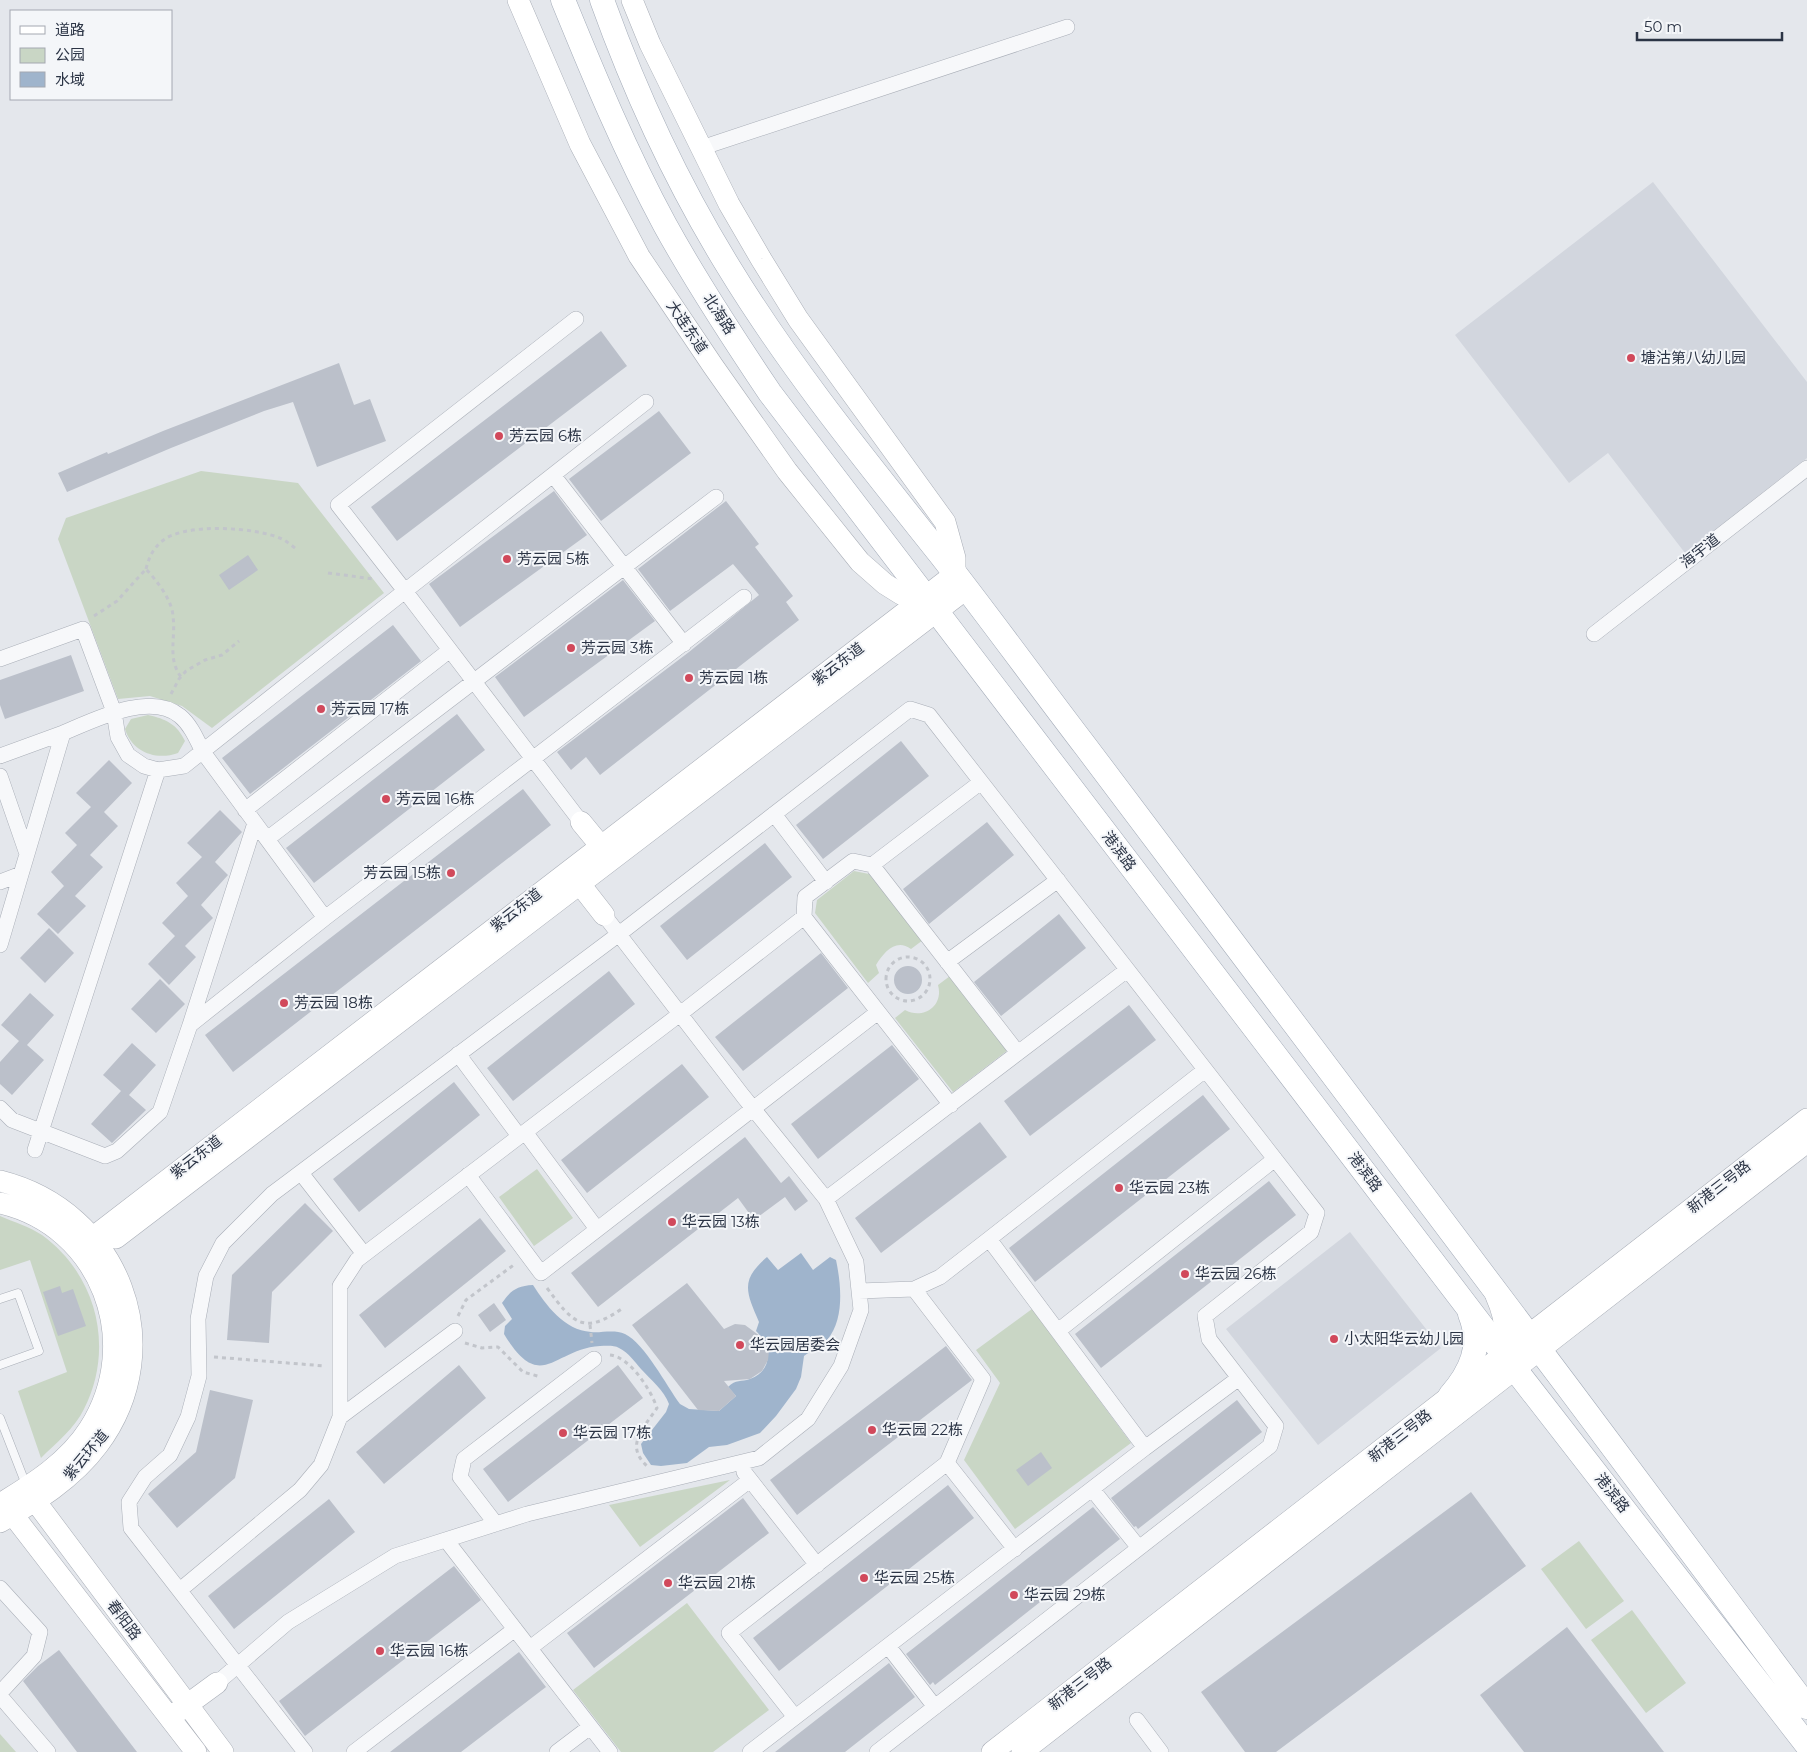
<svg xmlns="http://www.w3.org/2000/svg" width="1807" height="1752" font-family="Montserrat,'Noto Sans SC',sans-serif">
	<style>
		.built { fill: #d2d6de }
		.green { fill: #c9d6c5 }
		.water { fill: #9fb4cc }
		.building { fill: #bbc0ca }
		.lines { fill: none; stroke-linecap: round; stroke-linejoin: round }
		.lane-casing { stroke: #a9aeb7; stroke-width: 9 }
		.street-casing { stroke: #a9aeb7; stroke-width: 16 }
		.secondary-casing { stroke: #a9aeb7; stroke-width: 22 }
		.primary-casing { stroke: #a3abb8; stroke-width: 25 }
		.path { stroke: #c2c5cb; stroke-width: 3; stroke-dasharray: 4 4; stroke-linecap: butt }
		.lane { stroke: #f7f8fa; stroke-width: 8 }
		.street { stroke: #f7f8fa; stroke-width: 15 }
		.secondary { stroke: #fff; stroke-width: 21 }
		.primary { stroke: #fff; stroke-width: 24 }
		.poi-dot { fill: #d1495b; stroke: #f4f6f9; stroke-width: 2 }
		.labels { text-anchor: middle; stroke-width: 4; stroke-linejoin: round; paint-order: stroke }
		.street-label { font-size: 15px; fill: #2b3445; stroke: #f4f6f9 }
		.poi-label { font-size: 15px; fill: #2b3445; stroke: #f4f6f9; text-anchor: start }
	</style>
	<rect width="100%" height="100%" fill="#e4e7ec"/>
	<!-- built -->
	<path class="built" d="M1653 182 1807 382V458L1685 553 1608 453 1569 483 1455 335Z
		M1350 1232 1441 1348 1318 1445 1226 1329Z"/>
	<!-- green -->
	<path class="green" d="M201 471 298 483 384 593 212 728 182 706 150 696 118 699 58 539 66 518Z
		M148 715C166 719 177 724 185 741L178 753C156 761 132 752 125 729L131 719Z
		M854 871 869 874 923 940 911 949C896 938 884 952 876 965L879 973 868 983 815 913 817 900Z
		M950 976 1008 1050 953 1092 895 1018 905 1010C923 1020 944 1006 938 985Z
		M537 1169 573 1218 534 1246 499 1197Z
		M0 1216C14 1222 30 1227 42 1235 97 1275 115 1348 84 1409 75 1428 56 1443 41 1458L18 1391 67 1372 30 1260 0 1270Z
		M1032 1309 1131 1443 1015 1529 964 1460 1000 1383 976 1350Z
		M730 1480 640 1547 609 1505Z
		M1579 1541 1624 1601 1586 1629 1541 1569Z
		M687 1603 769 1710 713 1752H621L573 1690Z
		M1632 1610 1686 1683 1646 1713 1591 1640Z
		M0 1734 16 1752H0Z"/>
	<!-- water -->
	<path class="water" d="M801 1253 813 1270 830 1257 836 1260C841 1284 845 1319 827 1340 821 1346 811 1351 804 1356L801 1377 796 1389 776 1416 760 1433 727 1445 709 1447 687 1463 661 1466 651 1465 643 1453 641 1444 666 1412 669 1404C664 1390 651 1380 641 1369 634 1361 629 1353 619 1348 614 1345 606 1346 600 1346 553 1349 541 1395 504 1334L505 1326 512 1319 502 1303C511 1290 517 1286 533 1285 546 1305 564 1330 591 1332 602 1333 614 1329 625 1334 645 1344 666 1385 680 1404L689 1409 719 1411 736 1396 728 1387C736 1379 741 1382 750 1379 774 1370 771 1346 756 1331L759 1322C746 1292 740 1280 767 1257L778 1270Z"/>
	<!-- building -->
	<path class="building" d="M601 331 627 366 397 541 371 507Z
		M339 363 354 405 370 399 386 441 317 467 293 402 264 411 171 448 67 492 58 473 107 452 108 454 163 431Z
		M659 411 691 453 601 521 569 479Z
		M554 491 587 535 460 627 429 584Z
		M726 501 759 544 755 547 793 596 786 602 799 620 600 775 586 757 571 770 557 752 689 652 759 595 733 564 670 611 638 569Z
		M248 555 258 570 229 590 219 575Z
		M623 580 655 621 524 717 495 677Z
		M393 625 421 661 250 794 222 758Z
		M71 655 84 691 5 719 0 705V680Z
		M457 714 485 750 314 883 286 848Z
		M901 741 929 776 823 859 796 825Z
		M109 760 132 783 104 812 118 826 90 855 103 867 75 896 86 906 58 934 37 914 64 886 51 872 77 845 65 833 91 807 76 793Z
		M523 789 551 825 233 1072 205 1035Z
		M220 810 242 832 215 862 228 875 201 905 213 918 185 946 196 957 169 985 148 964 175 936 162 923 188 896 176 883 202 857 187 843Z
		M987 822 1014 855 929 924 903 889Z
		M765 843 792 877 687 960 660 926Z
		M1059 914 1086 948 1001 1016 974 982Z
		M49 928 74 953 45 983 20 958Z
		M821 953 848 988 743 1071 715 1037Z
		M894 980a14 14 0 1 1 28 0a14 14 0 1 1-28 0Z
		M609 971 635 1004 513 1101 487 1068Z
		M160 979 185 1004 156 1033 131 1009Z
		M30 993 54 1015 27 1045 44 1060 12 1095 0 1084V1062L19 1041 1 1025Z
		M1129 1005 1156 1040 1030 1136 1004 1101Z
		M132 1043 156 1065 129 1095 146 1110 112 1143 91 1124 121 1091 103 1075Z
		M892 1045 919 1079 818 1159 791 1124Z
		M682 1064 709 1097 587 1193 561 1160Z
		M454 1082 480 1115 359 1212 333 1179Z
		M1203 1095 1230 1129 1035 1282 1009 1248Z
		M980 1122 1007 1157 881 1253 855 1218Z
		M745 1137 781 1183 789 1176 808 1201 795 1211 785 1197 754 1220 738 1198 598 1307 571 1273Z
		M1269 1181 1296 1215 1101 1368 1075 1334Z
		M305 1203 333 1231 272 1292 269 1343 227 1340 232 1275Z
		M480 1218 506 1251 385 1348 359 1315Z
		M687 1283 724 1329 735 1324 745 1325 764 1339 769 1351 768 1360 762 1371 750 1379 724 1381 736 1396 719 1411 698 1410 632 1325Z
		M60 1286 62 1293 73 1289 86 1326 58 1336 43 1292Z
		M494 1303 506 1320 490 1332 478 1315Z
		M946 1346 972 1380 797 1515 770 1480Z
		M459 1365 486 1398 384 1484 356 1452Z
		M618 1365 643 1398 508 1502 483 1469Z
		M210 1390 253 1400 235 1478 177 1528 148 1494 196 1452Z
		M1237 1400 1262 1432 1138 1529 1136 1526 1134 1527 1111 1498Z
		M1041 1452 1052 1468 1028 1486 1016 1470Z
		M948 1485 974 1518 779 1671 753 1638Z
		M1471 1492 1526 1566 1276 1752H1245L1201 1692Z
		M743 1498 769 1533 594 1668 567 1633Z
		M329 1499 355 1532 234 1629 208 1596Z
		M1093 1507 1120 1539 935 1685 933 1682 930 1685 906 1654Z
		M454 1566 481 1600 305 1736 279 1701Z
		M1567 1627 1664 1752H1524L1480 1695Z
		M59 1650 137 1752H77L23 1681 38 1666Z
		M519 1652 546 1687 461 1752H390Z
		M889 1663 915 1697 845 1752H775Z"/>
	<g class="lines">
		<!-- lane casing -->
		<g class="lane-casing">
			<path id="lane" d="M0 1299 18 1293 39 1351 0 1365
				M0 1418 23 1477 30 1483"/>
		</g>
		<!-- street casing -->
		<g class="street-casing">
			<path id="street" d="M701 148 1067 27
				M576 319 338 505 405 591 646 402
				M553 475 684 644
				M1594 634 1807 468
				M0 659 83 629 114 712 118 737 128 755 144 766 158 770
				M0 756 63 733
				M0 776 27 854
				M245 810 450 650
				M774 814 826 882
				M267 839 716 497
				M872 865 981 782
				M0 882 21 874
				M325 918 744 597
				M0 945 63 733C94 720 150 691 180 716 191 725 197 740 203 752L325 918 190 1025 255 823
				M947 962 1058 880
				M458 1054 519 1136
				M951 1105 804 917 805 897 853 861 872 865 1018 1053
				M0 1108 12 1120 105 1156 117 1151 160 1112 190 1025
				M525 1132 597 1229
				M35 1150 158 770 184 766 405 591 581 822
				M301 1173 364 1254
				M468 1175 541 1273 878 1012
				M826 1199 1127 970
				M989 1239 1205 1070
				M914 1289 983 1379 947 1463 1015 1549
				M859 1291 914 1289 940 1277 989 1239 1145 1448 1239 1378
				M1058 1331 1275 1159
				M340 1417 455 1331
				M744 1472 817 1565
				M1092 1489 1139 1548
				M496 1524 460 1477 464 1459 594 1359
				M446 1540 610 1752
				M0 1588 40 1632 34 1656 0 1693
				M180 1590 300 1490 321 1465 340 1417V1286L357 1260 680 1014 804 917
				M888 1646 935 1707
				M530 1648 750 1480
				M217 1683 288 1622 395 1556 527 1514 759 1458 808 1419 841 1366 861 1310 856 1262 826 1199 743 1096 604 915
				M0 1696 48 1752
				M795 1717 729 1633 947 1463
				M1137 1720 1161 1752
				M305 1752 131 1528 129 1502 145 1477 170 1455 188 1417 199 1376 198 1319 206 1276 223 1243 272 1194 619 934 910 709 929 715 1317 1213 1311 1232 1205 1316 1209 1339 1276 1426 1270 1446 877 1752
				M354 1752 515 1629
				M557 1752 590 1727
				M750 1752 1145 1448"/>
		</g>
		<!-- secondary casing -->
		<g class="secondary-casing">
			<path id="secondary" d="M518 0 580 144 639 256 713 366 787 471 860 562 885 584 901 594 926 598
				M581 822 609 856
				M572 874 604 915
				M0 1181C119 1211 172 1346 98 1445 72 1480 36 1501 0 1522
				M0 1203C101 1226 145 1342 89 1429 68 1462 33 1484 0 1504
				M116 1238 966 589
				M79 1248 955 574V558L945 522 798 319 761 259 729 204 650 44 632 0
				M1496 1296C1506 1318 1509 1341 1500 1363
				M27 1490 223 1752
				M6 1503 13 1515 196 1752
				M176 1713 217 1683
				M992 1752 1807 1119
				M1022 1752 1807 1142"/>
		</g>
		<!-- primary casing -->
		<g class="primary-casing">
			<path id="primary" d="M563 0C594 76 626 153 665 225 697 283 733 338 770 393L1504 1355 1807 1745
				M602 0C635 92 677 183 728 266 790 368 866 461 940 554 990 618 1037 683 1086 747 1327 1067 1568 1386 1807 1707
				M1450 1396C1471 1372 1483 1346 1470 1314"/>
		</g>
		<!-- path -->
		<path class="path" d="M146 569C149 558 152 550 161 542 182 522 257 527 282 539 288 542 293 547 298 550
			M328 573 374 579
			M94 616 117 601 146 569C157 581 172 600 173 616 176 638 167 658 181 677
			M171 694 179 679 186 671 205 660 222 655 239 641
			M886 979a22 22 0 1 1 44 0a22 22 0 1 1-44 0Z
			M547 1288C573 1323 583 1336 623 1308
			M458 1316 466 1300 515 1264
			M590 1325 592 1343
			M465 1343 482 1348 498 1347 523 1372 541 1377
			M610 1355C630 1357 651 1390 657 1408 643 1429 624 1446 648 1467
			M214 1357 325 1366"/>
		<!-- lane -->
		<use href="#lane" class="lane"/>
		<!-- street -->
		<use href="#street" class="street"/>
		<!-- secondary -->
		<use href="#secondary" class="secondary"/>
		<!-- primary -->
		<use href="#primary" class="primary"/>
	</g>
	<!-- markers -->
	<g class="poi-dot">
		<circle cx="1631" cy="358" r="5"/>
		<circle cx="499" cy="436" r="5"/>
		<circle cx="507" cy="559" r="5"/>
		<circle cx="571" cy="648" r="5"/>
		<circle cx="689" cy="678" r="5"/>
		<circle cx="321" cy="709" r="5"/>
		<circle cx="386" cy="799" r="5"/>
		<circle cx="451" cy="873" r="5"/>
		<circle cx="284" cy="1003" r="5"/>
		<circle cx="1119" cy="1188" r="5"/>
		<circle cx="672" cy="1222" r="5"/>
		<circle cx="1185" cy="1274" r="5"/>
		<circle cx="1334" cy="1339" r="5"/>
		<circle cx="740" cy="1345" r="5"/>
		<circle cx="872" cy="1430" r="5"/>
		<circle cx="563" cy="1433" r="5"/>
		<circle cx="864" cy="1578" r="5"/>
		<circle cx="668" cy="1583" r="5"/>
		<circle cx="1014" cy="1595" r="5"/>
		<circle cx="380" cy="1651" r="5"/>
	</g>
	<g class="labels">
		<!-- street labels -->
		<g class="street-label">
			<text transform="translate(719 314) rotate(57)" y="5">北海路</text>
			<text transform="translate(687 327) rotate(56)" y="5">大连东道</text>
			<text transform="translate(1700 551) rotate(-38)" y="5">海宇道</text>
			<text transform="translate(838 664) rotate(-37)" y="5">紫云东道</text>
			<text transform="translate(1119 851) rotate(53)" y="5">港滨路</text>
			<text transform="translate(516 910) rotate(-38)" y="5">紫云东道</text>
			<text transform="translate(196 1157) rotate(-38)" y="5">紫云东道</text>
			<text transform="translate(1365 1172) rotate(53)" y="5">港滨路</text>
			<text transform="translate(1719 1187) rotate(-38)" y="5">新港三号路</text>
			<text transform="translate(1400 1436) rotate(-38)" y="5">新港三号路</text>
			<text transform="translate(86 1455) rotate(-50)" y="5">紫云环道</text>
			<text transform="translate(1612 1493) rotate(52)" y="5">港滨路</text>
			<text transform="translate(124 1620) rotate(53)" y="5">春阳路</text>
			<text transform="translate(1080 1684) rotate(-38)" y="5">新港三号路</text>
		</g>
		<!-- poi labels -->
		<g class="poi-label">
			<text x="1641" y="363">塘沽第八幼儿园</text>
			<text x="509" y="441">芳云园 6栋</text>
			<text x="517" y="564">芳云园 5栋</text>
			<text x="581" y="653">芳云园 3栋</text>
			<text x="699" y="683">芳云园 1栋</text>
			<text x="331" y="714">芳云园 17栋</text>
			<text x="396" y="804">芳云园 16栋</text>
			<text x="441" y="878" text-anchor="end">芳云园 15栋</text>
			<text x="294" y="1008">芳云园 18栋</text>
			<text x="1129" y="1193">华云园 23栋</text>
			<text x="682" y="1227">华云园 13栋</text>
			<text x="1195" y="1279">华云园 26栋</text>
			<text x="1344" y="1344">小太阳华云幼儿园</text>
			<text x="750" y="1350">华云园居委会</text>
			<text x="882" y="1435">华云园 22栋</text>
			<text x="573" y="1438">华云园 17栋</text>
			<text x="874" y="1583">华云园 25栋</text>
			<text x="678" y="1588">华云园 21栋</text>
			<text x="1024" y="1600">华云园 29栋</text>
			<text x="390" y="1656">华云园 16栋</text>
		</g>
	</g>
	<!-- legend -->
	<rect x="10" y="10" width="162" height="90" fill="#f4f6f9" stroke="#a4a8b1"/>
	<rect x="20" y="26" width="25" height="8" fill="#ffffff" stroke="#a4a8b1"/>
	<text x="55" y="35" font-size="15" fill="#2b3445">道路</text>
	<rect x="20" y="48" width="25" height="15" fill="#c9d6c5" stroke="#a4a8b1"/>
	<text x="55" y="60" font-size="15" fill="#2b3445">公园</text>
	<rect x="20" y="72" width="25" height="15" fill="#9fb4cc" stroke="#a4a8b1"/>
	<text x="55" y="85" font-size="15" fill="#2b3445">水域</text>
	<!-- scale -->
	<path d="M1637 32v8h145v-8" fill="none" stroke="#2b3445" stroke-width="2.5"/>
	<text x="1644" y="32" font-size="15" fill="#2b3445" stroke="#f4f6f9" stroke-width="4" paint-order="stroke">50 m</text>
</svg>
